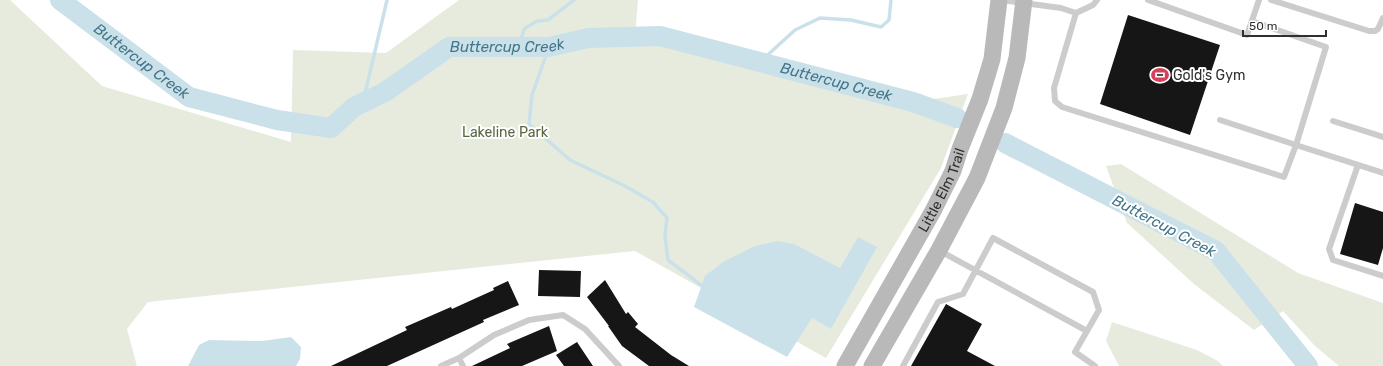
<svg xmlns="http://www.w3.org/2000/svg" width="1383" height="366" font-family="Rubik,sans-serif">
	<style>
		.green { fill: #e6ebde }
		.water { fill: #cbe1e9 }
		.lines { fill: none; stroke-linecap: round; stroke-linejoin: round }
		.stream { stroke: #cbe1e9; stroke-width: 3.5 }
		.river { stroke: #cbe1e9; stroke-width: 20 }
		.building { fill: #161616 }
		.lane { stroke: #ccc; stroke-width: 6 }
		.secondary { stroke: #b9b9b9; stroke-width: 17 }
		.labels { text-anchor: middle; stroke-width: 4; stroke-linejoin: round; paint-order: stroke }
		.poi-label { font-size: 14px; fill: #2f2f2f; stroke: #fff; text-anchor: start }
		.park-label { font-size: 14px; fill: #566740; stroke: #fff }
		.street-label { font-size: 14px; fill: #2f2f2f; stroke: #fff }
		.water-label { font-size: 15px; font-style: italic; fill: #43768a; stroke: #fff }
	</style>
	<rect width="100%" height="100%" fill="#fff"/>
	<!-- green -->
	<path class="green" d="M0 0H10L102 86 291 142 293 50 386 53 459 0H638L635 36 913 102 968 94 941 168 826 358 635 251 148 302 127 329 137 366H0Z
		M1121 164 1298 273 1383 303V366H1339L1315 346 1283 311 1254 330 1194 284 1127 223 1106 166Z
		M1112 322 1197 350 1218 361 1223 366H1119L1106 341Z"/>
	<!-- water -->
	<path class="water" d="M858 237 877 247 831 329 812 318 787 357 694 307 705 276 723 262 755 246 777 241 794 244 840 268Z
		M291 337 301 347 300 359 296 366H188L199 345 209 340 262 341Z"/>
	<g class="lines">
		<!-- stream -->
		<path class="stream" d="M504 47 522 37 524 29 537 21 548 20 574 0
			M549 47 532 95 529 124 570 160 625 186 653 202 667 218 665 236 668 260 705 288
			M760 62 795 30 820 18 851 20 881 27 889 20 891 0
			M363 102 387 0"/>
		<!-- river -->
		<g class="river">
			<path id="s1" d="M60 0 189 97 277 120 331 128 354 107 385 92 449 47H549L588 38 660 36 913 102 957 118"/>
			<path d="M1005 143 1216 251 1308 366"/>
		</g>
	</g>
	<!-- building -->
	<path class="building" d="M1128 15 1220 45 1190 135 1100 104Z
		M1355 203 1383 212V248L1378 265 1340 254Z
		M539 270 581 271 580 297 538 296Z
		M605 280 626 314 628 312 638 324 635 327 671 355 689 366H649L622 346 608 326H609L587 297Z
		M508 281 519 305 483 320 484 322 387 366H331L407 330 405 327 451 307 452 309 474 299 494 290 493 288Z
		M946 304 982 324 967 351 995 366H911Z
		M549 326 557 351 522 366H472L510 348 507 344Z
		M577 342 593 366H564L556 355Z"/>
	<g class="lines">
		<!-- lane -->
		<path class="lane" d="M1001 0 1061 8 1076 13 1054 88 1055 101 1062 107 1284 177 1296 145 1383 173
			M1148 0 1247 35 1259 0
			M1271 0 1369 31H1375L1378 29 1383 18
			M1076 13 1093 5 1097 0
			M1220 120 1296 145 1326 47 1252 21
			M1333 121 1383 137
			M1358 165 1329 249 1333 260 1383 276
			M940 251 1087 331
			M459 358 494 335 529 320 563 315 585 329 619 366
			M441 366 459 358 463 366
			M903 366 938 302 963 294 993 238 1093 292 1099 310 1075 352 1095 366"/>
		<!-- secondary -->
		<g class="secondary">
			<path id="s2" d="M845 366 933 211 953 171 960 149 980 99 992 59 999 0"/>
			<path d="M872 366 939 250 977 178 1004 108 1017 58 1024 0"/>
		</g>
	</g>
	<!-- icons -->
	<defs>
		<g id="stadium-bare" transform="scale(1.38)"><path d="M0-5a6.5 5 0 1 0 0 10a6.5 5 0 1 0 0-10ZM-3.5-1.8h7v3.6h-7Z" fill="#d7405b" stroke="#fff" stroke-width="2.5" paint-order="stroke"/></g>
	</defs>
	<g fill-rule="evenodd">
		<use href="#stadium-bare" x="1160" y="75"/>
	</g>
	<g class="labels">
		<!-- poi labels -->
		<g class="poi-label">
			<text x="1173" y="80">Gold's Gym</text>
		</g>
		<!-- park labels -->
		<g class="park-label">
			<text x="505" y="137">Lakeline Park</text>
		</g>
		<!-- street labels -->
		<g class="street-label">
			<text dy="5" stroke="none"><textPath href="#s2" startOffset="201">Little Elm Trail</textPath></text>
		</g>
		<!-- water labels -->
		<g class="water-label">
			<text dy="5" stroke="none"><textPath href="#s1" startOffset="509">Buttercup Creek</textPath></text>
			<text dy="5" stroke="none"><textPath href="#s1" startOffset="102">Buttercup Creek</textPath></text>
			<text dy="5" stroke="none"><textPath href="#s1" startOffset="845">Buttercup Creek</textPath></text>
			<text transform="translate(1164 226) rotate(28)" y="5">Buttercup Creek</text>
		</g>
	</g>
	<!-- scale -->
	<path d="M1243 30v6h83v-6" fill="none" stroke="#2f2f2f" stroke-width="2"/>
	<text x="1249" y="30" font-size="12" fill="#2f2f2f" stroke="#ffffff" stroke-width="3" paint-order="stroke">50 m</text>
</svg>
